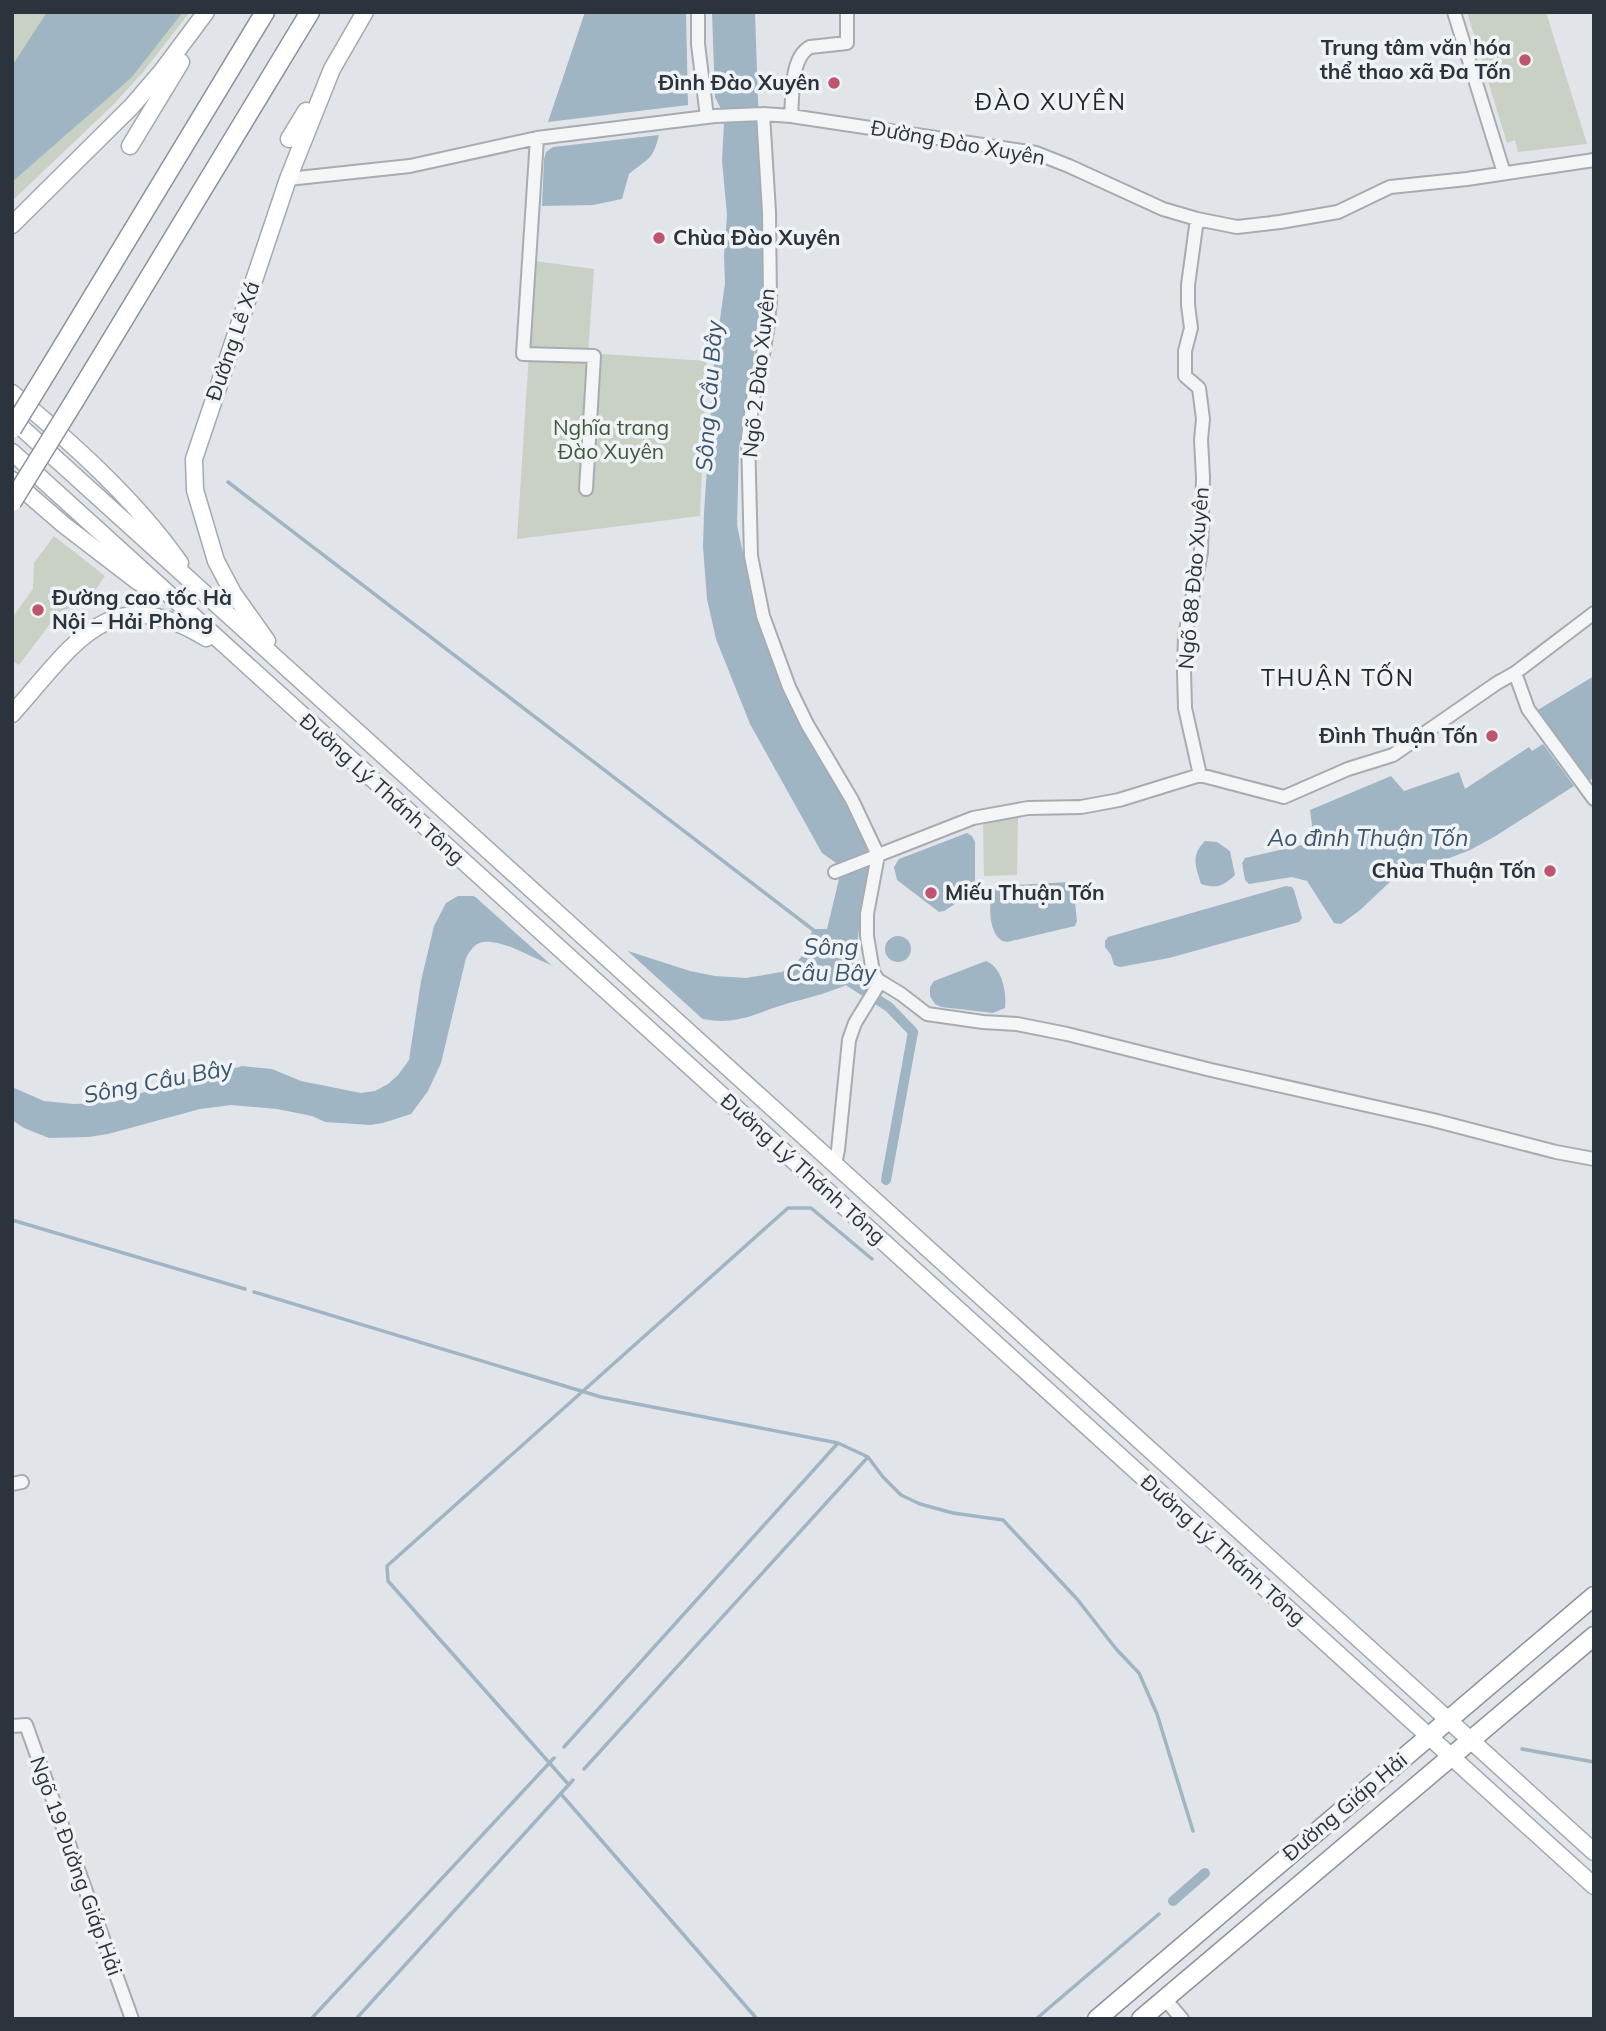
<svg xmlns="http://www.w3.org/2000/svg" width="1606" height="2031" font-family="Mulish,sans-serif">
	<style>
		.green { fill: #c8d1c3 }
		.water { fill: #a0b5c4 }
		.pier { fill: #e1e4e8 }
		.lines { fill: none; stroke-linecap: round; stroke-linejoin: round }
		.stream { stroke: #a0b5c4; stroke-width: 3.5 }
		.canal { stroke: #a0b5c4; stroke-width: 10 }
		.minor-casing { stroke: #a7acb1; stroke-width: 16 }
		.major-casing { stroke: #a1aab2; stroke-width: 19 }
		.highway-casing { stroke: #8a939d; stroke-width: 21 }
		.minor { stroke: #f3f5f7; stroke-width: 12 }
		.major { stroke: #fff; stroke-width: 16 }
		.highway { stroke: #fff; stroke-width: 18 }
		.highway-bridge-casing { stroke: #8a939d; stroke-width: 21; stroke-linecap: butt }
		.highway-bridge { stroke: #fff; stroke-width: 18 }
		.poi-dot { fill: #bf546e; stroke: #f0f3f5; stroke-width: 2.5 }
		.labels { text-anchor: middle; stroke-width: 7; stroke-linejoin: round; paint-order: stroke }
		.poi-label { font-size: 21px; font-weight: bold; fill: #2b343d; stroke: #f0f3f5; text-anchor: end }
		.street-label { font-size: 21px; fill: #2b343d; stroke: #f0f3f5 }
		.park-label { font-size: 21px; fill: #42583a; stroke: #f0f3f5 }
		.neighbourhood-label { font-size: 23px; letter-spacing: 2px; fill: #1d252e; stroke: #f0f3f5 }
		.water-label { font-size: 23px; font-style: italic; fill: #3a556d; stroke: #f0f3f5 }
	</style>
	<rect width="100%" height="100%" fill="#e1e4e8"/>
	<!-- green -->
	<path class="green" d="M12 12H190L143 72 113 105 12 201Z
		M1467 12H1546L1587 144 1518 152 1515 140 1507 143Z
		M535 261 594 269 588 353 707 361 700 516 517 539Z
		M54 536 105 576 87 602 59 612 19 665 12 660V618L33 589 34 563Z
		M1007 817H1018L1017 875 984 876 983 821Z"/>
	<!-- water -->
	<path class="water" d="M47 12H183L131 78 12 182V66Z
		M585 12H686L688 105 548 122Z
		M712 12H755L764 275 753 364 739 448 737 525 757 619 779 681 793 710 836 785 869 852V873L862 903 858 938 857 980C835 991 812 997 789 1003 757 1012 739 1026 703 1019 653 1001 601 984 551 965 532 958 511 944 491 942 477 940 472 947 466 958L441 1063 428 1091 411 1114 383 1123 370 1125 325 1122 312 1116 277 1109 231 1105 200 1109 108 1134 89 1137 49 1138 24 1128 12 1120V1087L44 1101 74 1104 114 1102 181 1080 206 1077 242 1066 272 1069 301 1081 361 1093 375 1091 388 1084 398 1075 409 1060 421 981 434 926 446 903 458 896H473L631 952 690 971 715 976 746 978 782 972 796 963 809 947 810 935 814 929H827L841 871 836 863 822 853 750 724 716 639 707 599 703 547 704 513 714 363 725 283 724 256 727 215 722 160 724 123 722 111 715 97Z
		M659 135C652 162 649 157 629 174L622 199 593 205 542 206 544 159 546 152 553 147Z
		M1594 676V777L1589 781 1536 711Z
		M1543 744 1574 786 1494 837 1470 850 1391 881 1359 911 1341 924 1334 923 1307 881 1292 877 1249 884 1245 880 1242 863 1245 858 1311 843 1314 840 1310 810 1391 776 1404 791 1459 772 1465 789 1529 747 1532 751Z
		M967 833 972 836 975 842V891L944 911 939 912 897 880 894 867 899 859Z
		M1205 841 1217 842 1230 851 1235 875C1223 886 1217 889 1201 884 1196 867 1190 856 1205 841Z
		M1070 882 1073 884 1077 921 1075 926 1007 942C987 940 987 897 996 886Z
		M1286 886 1292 887 1294 890 1302 918 1299 922 1169 958 1120 967 1114 965 1111 955 1105 947V941L1108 937Z
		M885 949a13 13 0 1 1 26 0a13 13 0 1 1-26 0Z
		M986 961C1002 967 1007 992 1005 1008L993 1013 941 1007 935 1004 930 996V987L934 981Z"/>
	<!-- pier -->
	<path class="pier" d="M471 893 620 944 707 1023 557 970Z"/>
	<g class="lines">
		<!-- stream -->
		<path class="stream" d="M228 482 816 932
			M12 1220 245 1289
			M254 1292 601 1397 838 1443 868 1457 883 1477 901 1495 920 1504 953 1513 1003 1520 1077 1599 1117 1650 1139 1673 1157 1714 1193 1831
			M564 1747 838 1443
			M1522 1749 1594 1762
			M584 1769 868 1457
			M569 1785 388 1581 387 1566 788 1208H811L872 1259
			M561 1794 757 2019
			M311 2019 554 1758
			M356 2019 573 1780
			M1036 2019 1159 1914"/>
		<!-- canal -->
		<path class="canal" d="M841 976 889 1007 913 1032 886 1180
			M1173 1901 1205 1873"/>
		<!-- minor casing -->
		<g class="minor-casing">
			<path id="minor" d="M698 12V44L707 117
				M1454 12 1504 173
				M763 114 769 212 770 301 767 331 762 360 755 385 748 437 751 556 763 616 789 687 807 724 852 800 878 855
				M791 116C793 95 790 58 810 47L847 43V12
				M537 138 523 354 594 356 586 489
				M288 179 410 166 537 138 715 116 763 114 791 116 1036 153 1069 166 1163 209 1197 219 1237 227 1280 222 1338 212 1390 187 1467 179 1594 160
				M1197 219 1188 285V305L1191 328 1185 351V376L1199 388 1203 419 1201 440 1203 477 1201 552 1185 636 1184 671 1185 708 1200 775
				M1515 673 1528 709 1594 799
				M878 855 867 914V936L873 972 878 980 901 994 927 1014 983 1022 1017 1024 1067 1034 1211 1070 1433 1120 1556 1152 1594 1159
				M835 872 973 818 1028 808 1081 807 1119 800 1200 775 1284 797 1348 769 1393 755 1497 683 1515 673 1594 613
				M835 1164 838 1150 849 1040 855 1023 880 982
				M12 1484 22 1482
				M12 1726 26 1725 132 2019
				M1165 1999 1182 2019"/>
		</g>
		<!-- major casing -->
		<g class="major-casing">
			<path id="major" d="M289 139 306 111
				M130 146 181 62
				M12 225 132 106 162 71 206 12
				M12 393C72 443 135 499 180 563
				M12 419 1594 1852
				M12 452 1594 1886
				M12 480 64 525 137 581 153 591
				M267 641 233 593 216 561 195 490 194 459 288 179 332 69 365 12
				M12 714C72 648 108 577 206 638"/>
		</g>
		<!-- highway casing -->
		<g class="highway-casing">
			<path id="highway" d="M47 372 265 12
				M75 400 310 12
				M1097 2019 1594 1596
				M1141 2019 1594 1636"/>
		</g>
		<!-- minor -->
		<use href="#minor" class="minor"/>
		<!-- major -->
		<use href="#major" class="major"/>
		<!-- highway -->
		<use href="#highway" class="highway"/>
		<!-- highway-bridge casing -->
		<g class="highway-bridge-casing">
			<path id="highway-bridge" d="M12 429 47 372
				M12 502 75 400"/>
		</g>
		<!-- highway-bridge -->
		<use href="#highway-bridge" class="highway-bridge"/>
	</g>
	<!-- markers -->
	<g class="poi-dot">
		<circle cx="1525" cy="60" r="7"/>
		<circle cx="834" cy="83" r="7"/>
		<circle cx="659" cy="238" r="7"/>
		<circle cx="38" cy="610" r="7"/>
		<circle cx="1492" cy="736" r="7"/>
		<circle cx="1550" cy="871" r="7"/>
		<circle cx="931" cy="893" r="7"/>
	</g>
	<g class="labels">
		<!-- poi labels -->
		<g class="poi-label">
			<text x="1511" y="55">Trung tâm văn hóa<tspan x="1511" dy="24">thể thao xã Đa Tốn</tspan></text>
			<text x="820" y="90">Đình Đào Xuyên</text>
			<text x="673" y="245" text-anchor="start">Chùa Đào Xuyên</text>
			<text x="52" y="605" text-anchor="start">Đường cao tốc Hà<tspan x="52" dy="24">Nội – Hải Phòng</tspan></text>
			<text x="1478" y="743">Đình Thuận Tốn</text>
			<text x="1536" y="878">Chùa Thuận Tốn</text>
			<text x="945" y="900" text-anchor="start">Miếu Thuận Tốn</text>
		</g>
		<!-- street labels -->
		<g class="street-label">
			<text transform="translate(958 143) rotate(10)" y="7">Đường Đào Xuyên</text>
			<text transform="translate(233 341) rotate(-71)" y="7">Đường Lê Xá</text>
			<text transform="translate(759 373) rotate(-84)" y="7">Ngõ 2 Đào Xuyên</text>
			<text transform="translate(1194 578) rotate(-85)" y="7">Ngõ 88 Đào Xuyên</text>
			<text transform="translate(382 789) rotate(42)" y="7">Đường Lý Thánh Tông</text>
			<text transform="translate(803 1169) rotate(42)" y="7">Đường Lý Thánh Tông</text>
			<text transform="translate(1223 1550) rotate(42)" y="7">Đường Lý Thánh Tông</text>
			<text transform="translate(1345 1807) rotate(-40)" y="7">Đường Giáp Hải</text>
			<text transform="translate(76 1866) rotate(70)" y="7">Ngõ 19 Đường Giáp Hải</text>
		</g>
		<!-- park labels -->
		<g class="park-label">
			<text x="611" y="435">Nghĩa trang<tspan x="611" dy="24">Đào Xuyên</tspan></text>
		</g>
		<!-- neighbourhood labels -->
		<g class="neighbourhood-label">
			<text x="1051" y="110">ĐÀO XUYÊN</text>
			<text x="1338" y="686">THUẬN TỐN</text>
		</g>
		<!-- water labels -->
		<g class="water-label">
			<text transform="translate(709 396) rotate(-86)" y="8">Sông Cầu Bây</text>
			<text x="1368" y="846">Ao đình Thuận Tốn</text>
			<text x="831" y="955">Sông<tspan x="831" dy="26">Cầu Bây</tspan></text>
			<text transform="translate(158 1081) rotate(-11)" y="8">Sông Cầu Bây</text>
		</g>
	</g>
	<!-- border -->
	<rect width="1606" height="2031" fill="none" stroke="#2b343d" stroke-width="28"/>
</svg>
